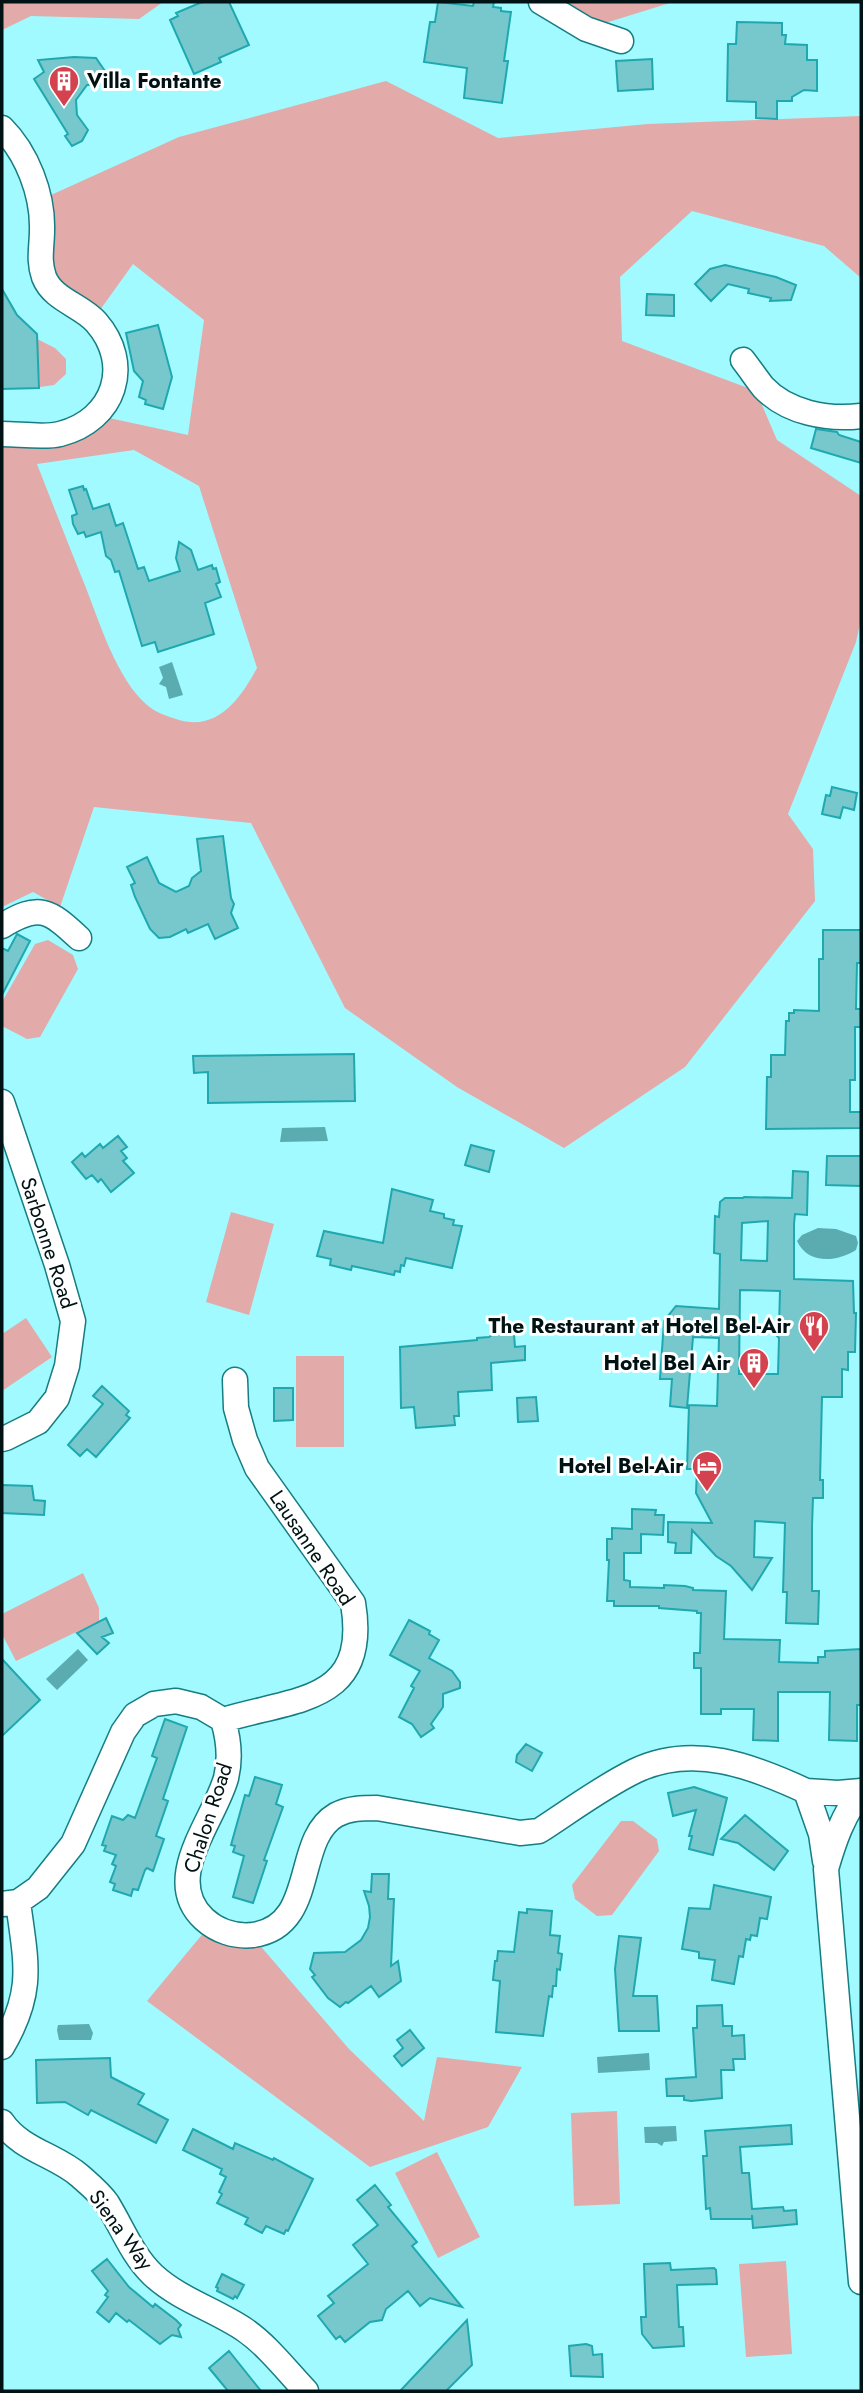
<svg xmlns="http://www.w3.org/2000/svg" width="863" height="2393" font-family="Jost,sans-serif">
	<style>
		.green { fill: #e2aaa9; fill-rule: evenodd }
		.water { fill: #5aacb1 }
		.building { fill: #76c8cd; stroke: #1fa8af; stroke-width: 2; fill-rule: evenodd }
		.lines { fill: none; stroke-linecap: round; stroke-linejoin: round }
		.minor-casing { stroke: #167d82; stroke-width: 27 }
		.minor { stroke: #fff; stroke-width: 24 }
		.labels { text-anchor: middle; stroke-width: 6; stroke-linejoin: round; paint-order: stroke }
		.poi-label { font-size: 21px; font-weight: bold; fill: #001213; stroke: #fff; text-anchor: end }
		.street-label { font-size: 21px; fill: #001213; stroke: #fff }
	</style>
	<rect width="100%" height="100%" fill="#a0faff"/>
	<!-- green -->
	<path class="green" d="M2 2H163L139 19 31 16 2 30Z
		M541 2H673L586 29Z
		M386 81 498 138 648 124 861 116V278L824 246 692 211 620 277 622 341 756 391 777 440 861 496V619L856 642 788 814 813 849 815 901 685 1067 564 1148 457 1087 345 1008 251 823 94 807 60 907 33 892 2 907V444L57 445 82 439 109 418 188 435 204 320 133 264 100 310 45 280 40 200 179 137ZM134 450 199 486 257 668C240 700 216 733 176 719 166 716 155 712 147 705 117 679 100 624 86 588 69 546 53 505 37 464Z
		M37 339 55 348 66 359V374L54 385 40 387Z
		M48 940 73 955 78 969 40 1037 27 1039 2 1026V1002L35 944Z
		M231 1212 274 1224 249 1315 206 1302Z
		M26 1318 52 1357 2 1391V1334Z
		M296 1356H344V1447H296Z
		M83 1573 99 1608V1621L16 1661 2 1634V1614Z
		M621 1821H633L657 1839 659 1851 612 1915 597 1916 575 1899 572 1885Z
		M210 1925 251 1935 349 2049 424 2121 437 2057 522 2067 488 2127 370 2167 147 2001Z
		M617 2111 620 2204 574 2206 571 2113Z
		M437 2152 480 2237 438 2258 395 2173Z
		M786 2261 792 2354 746 2357 739 2264Z"/>
	<!-- water -->
	<path class="water" d="M172 662 183 695 169 699 166 687 159 684 163 678 159 667Z
		M325 1127 328 1141 280 1142 282 1128Z
		M818 1228 836 1229 856 1236 858 1243 856 1250C837 1262 808 1265 797 1241L802 1235Z
		M78 1649 88 1660 57 1690 46 1679Z
		M89 2024 93 2033 91 2040H59L57 2030 58 2025Z
		M649 2053 650 2070 598 2073 597 2057Z
		M676 2126 677 2141 664 2142 662 2146 657 2143H645L644 2127Z"/>
	<!-- building -->
	<path class="building" d="M202 2H229L249 45 219 58 221 62 194 74 170 20 178 16 176 13Z
		M438 2 473 6 474 2H494L493 7 501 8V11L511 12 504 61H508L502 103 464 98 467 68 424 62 430 22H435Z
		M737 22 782 23V35H786L785 44 807 45V60H817V91L804 90 792 97V101H777V119L756 118V102L727 101 728 44H736Z
		M74 57 96 58 105 71 99 85H87L76 100 77 115 88 130 82 141 72 146 65 136 68 134 34 79 44 72 38 60Z
		M652 59 653 89 618 91 616 61Z
		M725 265 776 277 796 285 791 300 770 301 771 298 748 293 749 289 728 284 711 301 695 284 710 269Z
		M2 289 17 315 37 334 39 388 2 389Z
		M647 294 674 295V316L646 315Z
		M158 325 172 377 163 409 145 404 146 400 139 397 143 381 134 371 126 333Z
		M816 429 837 432 839 435 861 442V463L811 448Z
		M83 486 84 490 86 489 93 509 109 504 116 526 123 523 138 569 144 567 149 581 180 571 176 558 179 542 191 550 198 570 212 565 213 569 216 568 220 582 216 584 221 597 205 603 214 634 158 652 155 642 142 646 119 571 115 572 111 560 106 556 101 532 86 537 84 532 78 534 73 524 72 516 77 514 69 490Z
		M832 787 857 793 854 810 843 807 840 818 822 814 826 795 830 796Z
		M223 836 231 898 234 904 231 913 238 928 215 939 208 924 188 933 186 929 170 937 159 938 150 929 135 897 131 885 135 883 127 867 147 857 159 883 176 892 189 886 192 878 201 871 197 839Z
		M823 930H861V963H857L856 1009H861V1027H855V1080H850V1112H861V1128L766 1129 767 1077H771V1055H785L786 1021H789V1013H794V1010L819 1011V959H823Z
		M17 934 30 941 2 995V948L8 951Z
		M354 1054 355 1101 208 1103V1072L194 1073 193 1056Z
		M118 1136 127 1147 121 1151 127 1158 123 1161 134 1173 111 1192 101 1179 98 1182 92 1175 86 1179 72 1162 82 1153 85 1157 100 1144 103 1148Z
		M471 1145 494 1151 489 1172 465 1165Z
		M827 1156H861V1186L826 1185Z
		M793 1171 808 1172 807 1215 795 1214 794 1224V1279L853 1281 854 1313H856L855 1352H848V1370L842 1369V1397H822L820 1480H823V1498H813L812 1526V1591H819L818 1624 786 1623 787 1592H783L785 1523 755 1521 754 1557 772 1558 752 1590 731 1566 716 1556 692 1530 691 1553H675L676 1543 668 1542V1522L712 1523 696 1493 697 1469H687L689 1405 717 1406 719 1338 693 1337 687 1408 670 1406 672 1379H660L664 1321 676 1306 719 1309 720 1254 714 1253 715 1216 719 1217 720 1202 725 1198H743L744 1197 792 1198ZM768 1221 767 1261 741 1260 742 1223ZM740 1290 780 1291 779 1327 774 1333 779 1338 778 1374H739Z
		M392 1189 433 1200 430 1211 444 1214V1218L454 1220 453 1225 462 1226 452 1268 406 1258 404 1266 401 1265 400 1272 395 1271 394 1275 352 1266 351 1270 330 1265 331 1259 317 1256 324 1231 383 1243Z
		M495 1333 514 1334 515 1347 525 1346V1360L491 1363 492 1390 458 1392 459 1416H454L455 1425 416 1428 414 1407 401 1408 400 1347 477 1340V1338L489 1337Z
		M102 1386 129 1411 126 1415 130 1418 96 1457 87 1449 80 1456 68 1445 103 1404 93 1396Z
		M274 1388H293V1420L274 1421Z
		M536 1397 538 1421 518 1422 517 1398Z
		M2 1485 32 1486 34 1500 45 1501 44 1515 2 1513Z
		M632 1509 656 1510 655 1515H664L663 1535 641 1534V1553H624V1580L630 1581V1587L664 1588V1585L685 1586 693 1588V1590L726 1591 724 1639 780 1640 779 1662 818 1663V1657H825V1651L861 1649V1705H857V1741L829 1740 830 1692H778V1741L753 1740 754 1709H721V1714H701V1668H694V1653H700L701 1613H697V1611L659 1608V1606H614V1601H607L609 1560H607V1539H612V1528L632 1529Z
		M106 1618 113 1633 102 1637 109 1643 97 1654 77 1633Z
		M409 1620 430 1631 429 1634 439 1640 429 1658 452 1671 460 1682V1688L443 1694V1707L431 1724 434 1728 421 1737 412 1724 399 1717 414 1688 411 1686 420 1671 390 1655Z
		M2 1659 40 1700 2 1736Z
		M165 1719 187 1727 163 1799 168 1801 156 1836 164 1839 153 1871 147 1868 145 1870 138 1890 133 1889 131 1896 113 1890 115 1884 110 1882 116 1866 112 1864 116 1855 104 1851 106 1846 102 1845 112 1816 123 1820 128 1815 135 1818 157 1758 152 1756Z
		M526 1744 542 1753 532 1771 516 1762 517 1755Z
		M255 1777 282 1785 276 1804 283 1807 264 1860 267 1861 253 1903 233 1897 244 1856 233 1852 235 1846 231 1845 245 1795 249 1796Z
		M694 1787 727 1798 713 1855 689 1849 692 1836H689L696 1810 673 1816 668 1793Z
		M745 1815 788 1851 774 1870 738 1843 721 1839Z
		M372 1874H389L388 1899H394L391 1966 398 1961 401 1981 379 1997 371 1986 348 2003 346 2002 340 2007 328 1998 312 1977 315 1975 310 1969 314 1953 345 1952 361 1940 368 1928 370 1917 369 1906 364 1891 371 1892Z
		M714 1885 771 1897 767 1919 760 1918 757 1936 751 1935 750 1940 746 1939 743 1957 739 1956 734 1984 712 1980 715 1960 699 1958V1952L682 1949 689 1908 710 1909Z
		M527 1909 552 1911 550 1935 560 1936 558 1953 562 1954 560 1970 557 1969 556 1986H553L552 1997 549 1996 543 2036 496 2032 500 1981 493 1980 495 1961H497L498 1951 514 1952 519 1912 527 1913Z
		M619 1936 641 1938 633 1996H657L659 2031H619L615 1969Z
		M722 2005 723 2026H732V2036L744 2035 745 2059H733L734 2070H721L722 2098 691 2101 684 2100V2096H667L666 2079 696 2077 693 2028H697V2006Z
		M410 2030 424 2048 402 2066 394 2056 403 2048 397 2040Z
		M110 2058 111 2077 144 2094 138 2104 168 2120 156 2143 91 2110 88 2115 65 2102 37 2103 36 2060Z
		M791 2125 792 2144 740 2147 742 2173H749L752 2209 783 2207 784 2211 796 2210 797 2224 753 2228 752 2215V2219H711L710 2208 706 2209 703 2156H707L705 2131Z
		M193 2129 233 2149 235 2143 273 2160 274 2158 313 2179 288 2231 286 2230 284 2234 266 2226 262 2233 245 2224 248 2218 217 2203 222 2194 219 2192 226 2177 220 2174 222 2169 183 2150Z
		M375 2185 391 2205 388 2207 417 2242 412 2246 462 2307 430 2298 420 2306 408 2291 386 2309 382 2320 370 2322 345 2342 340 2336 336 2339 318 2316 334 2303 328 2296 368 2264 353 2245 378 2225 357 2200Z
		M107 2259 129 2287 153 2307 155 2304 176 2320 181 2325 178 2329 181 2337 172 2335 160 2344 129 2320 127 2322 116 2313 109 2322 97 2312 108 2297 105 2295 108 2291 92 2271Z
		M670 2263 671 2270 714 2268 716 2270 717 2284 677 2285 679 2327H683L684 2346 653 2348 642 2334 641 2317H646L644 2264Z
		M222 2274 244 2285 237 2298 235 2296 233 2299 217 2291 218 2288 216 2287Z
		M467 2320 472 2365 446 2391H400Z
		M586 2344 592 2346 593 2355 602 2354 603 2377 571 2376 569 2346Z
		M229 2351 261 2391H228L209 2368Z"/>
	<g class="lines">
		<!-- minor casing -->
		<g class="minor-casing">
			<path id="minor" d="M541 2 586 29 621 41
				M2 128C27 153 43 194 42 230 42 247 38 260 44 277 53 300 81 305 96 322 133 364 115 420 60 434 45 438 19 434 2 434
				M743 360C750 369 756 378 763 387 787 413 828 420 861 416
				M2 926C39 903 49 910 79 938
				M2 1102 57 1265 73 1321 67 1366 57 1398 38 1422 6 1438 2 1439
				M223 1720C294 1698 370 1704 353 1603L257 1468 245 1440 236 1408 235 1380
				M861 1792C843 1815 834 1841 826 1869L861 2282
				M825 1861 821 1834 806 1791 838 1793 861 1791
				M2 1904 18 1902 38 1888 73 1844 123 1732 135 1715 154 1704 176 1701 201 1707 223 1720C229 1740 231 1758 226 1778 214 1821 161 1879 204 1919 217 1931 235 1937 253 1935 318 1926 293 1840 336 1815 349 1808 363 1808 377 1808L520 1833 539 1831C570 1811 602 1787 635 1771 693 1743 752 1766 806 1791
				M2 2047C35 1991 26 1963 18 1902
				M2 2122C21 2150 56 2155 80 2176 89 2184 100 2193 107 2203 122 2227 132 2255 153 2275 180 2300 216 2310 245 2330 268 2346 287 2371 306 2391"/>
		</g>
		<!-- minor -->
		<use href="#minor" class="minor"/>
	</g>
	<!-- icons -->
	<defs>
		<g id="building-pin" transform="scale(1.575)"><path d="M0 17L-7.5 6A9.5 9.5 0 1 1 7.5 6Z" fill="#d3424e" stroke="#fff"/><path d="M-4-6H4V6H1V3H-1V6H-4ZM-2.5-4.3h1.7v1.8h-1.7ZM.8-4.3h1.7v1.8H.8ZM-2.5-1h1.7V.8h-1.7ZM.8-1h1.7V.8H.8Z" fill="#fff"/></g>
		<g id="restaurant-pin" transform="scale(1.575)"><path d="M0 17L-7.5 6A9.5 9.5 0 1 1 7.5 6Z" fill="#d3424e" stroke="#fff"/><path d="M-5-6h1v4h1v-4h1v4h1v-4h1v5L-1.5 .5V6h-2V.5L-5-1ZM5-6V6H3V1.5H1.5Q1.5-4 5-6Z" fill="#fff"/></g>
		<g id="hotel-pin" transform="scale(1.575)"><path d="M0 17L-7.5 6A9.5 9.5 0 1 1 7.5 6Z" fill="#d3424e" stroke="#fff"/><path d="M-6-4.5h1.5V1H6V5H4.5V3h-9V5H-6ZM-4 0a1.8 1.8 0 1 1 3.6 0ZM.5 0V-2.5h3Q6-2.5 6 0Z" fill="#fff"/></g>
	</defs>
	<g fill-rule="evenodd">
		<use href="#building-pin" x="64" y="81"/>
		<use href="#restaurant-pin" x="814" y="1326"/>
		<use href="#building-pin" x="754" y="1363"/>
		<use href="#hotel-pin" x="707" y="1466"/>
	</g>
	<g class="labels">
		<!-- poi labels -->
		<g class="poi-label">
			<text x="87" y="88" text-anchor="start">Villa Fontante</text>
			<text x="791" y="1333">The Restaurant at Hotel Bel-Air</text>
			<text x="731" y="1370">Hotel Bel Air</text>
			<text x="684" y="1473">Hotel Bel-Air</text>
		</g>
		<!-- street labels -->
		<g class="street-label">
			<text transform="translate(48 1243) rotate(72)" y="7">Sarbonne Road</text>
			<text transform="translate(312 1548) rotate(56)" y="7">Lausanne Road</text>
			<text transform="translate(208 1818) rotate(-72)" y="7">Chalon Road</text>
			<text transform="translate(121 2230) rotate(54)" y="7">Siena Way</text>
		</g>
	</g>
	<!-- border -->
	<rect width="863" height="2393" fill="none" stroke="#001213" stroke-width="7"/>
</svg>
